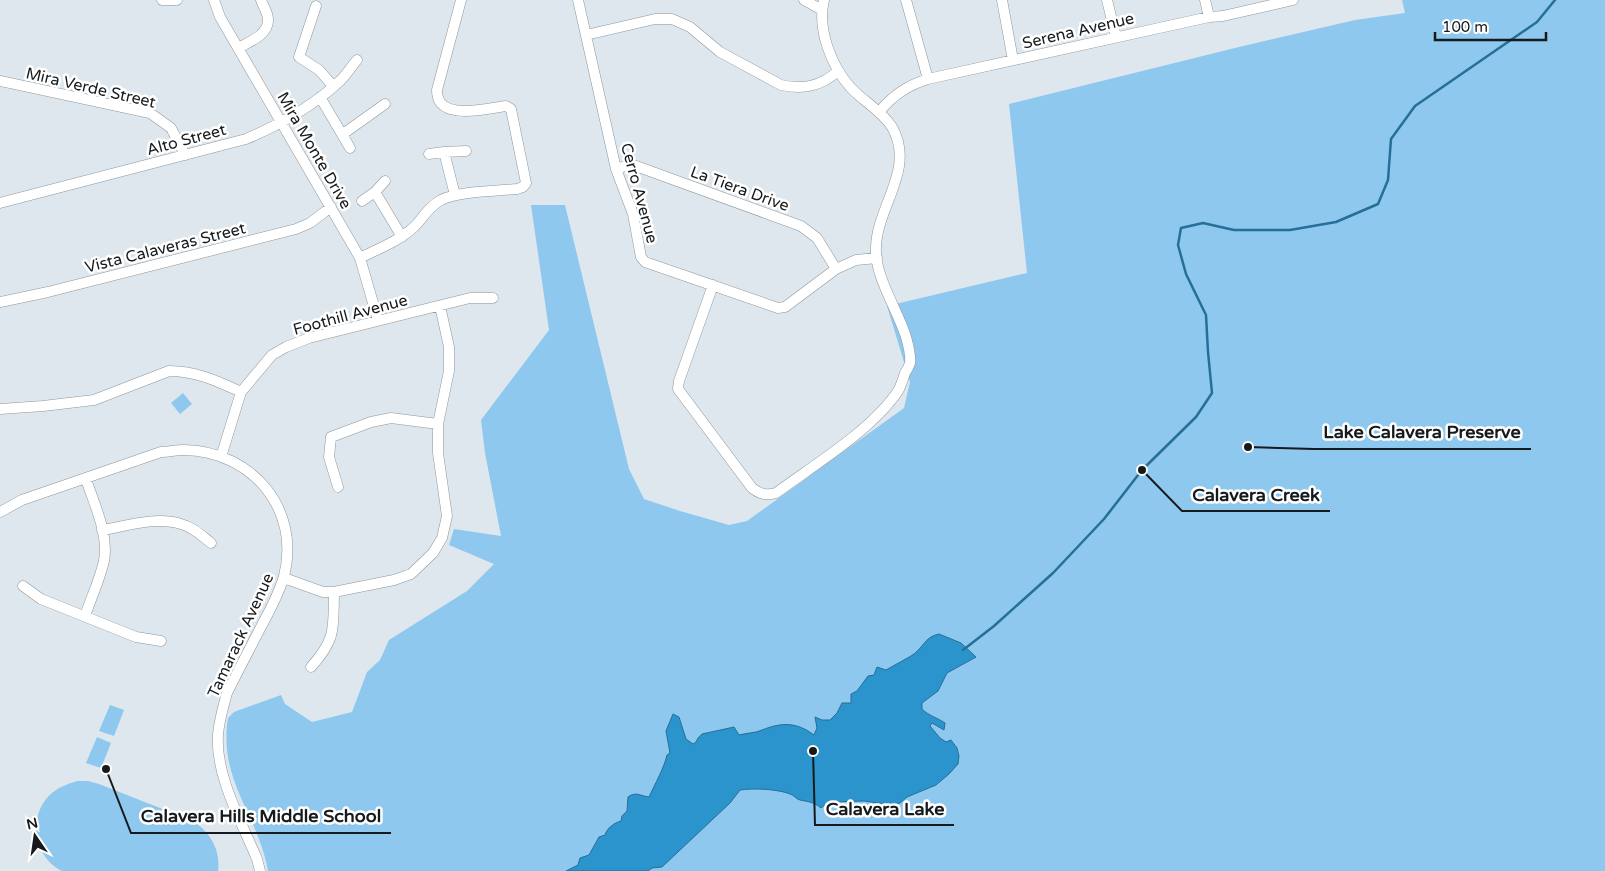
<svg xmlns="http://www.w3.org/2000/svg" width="1605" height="871" font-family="'Varela Round',sans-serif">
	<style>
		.green { fill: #8ec8ee }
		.water { fill: #2b94cd; stroke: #256f98 }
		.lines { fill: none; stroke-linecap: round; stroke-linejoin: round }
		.stream { stroke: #256f98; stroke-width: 2.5 }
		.minor-casing { stroke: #8e969b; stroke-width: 11 }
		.minor { stroke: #fff; stroke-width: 10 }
		.labels { text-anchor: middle; stroke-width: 5; stroke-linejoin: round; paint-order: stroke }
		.street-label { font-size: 16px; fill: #171a1c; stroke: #fff }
		.leader { fill: none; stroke: #171a1c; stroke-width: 2 }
		.callout-dot { fill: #171a1c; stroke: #fff; stroke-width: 2 }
		.callout-label { font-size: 18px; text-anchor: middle; font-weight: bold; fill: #171a1c; stroke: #fff; stroke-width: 5; stroke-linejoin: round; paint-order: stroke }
	</style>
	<rect width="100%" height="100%" fill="#dee7ed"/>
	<!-- green -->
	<path class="green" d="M1402 0H1605V871H268C258 814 218 781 228 718L234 712 281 695 285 704 312 722 352 712 367 672 380 660 389 640 467 591 494 564 449 545 454 529 501 536 485 453 481 420 549 330 531 205H565L629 469 644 499 680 511 729 525 747 521 904 408 910 382 887 306 1027 273 1009 104 1239 47 1355 20 1405 13Z
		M183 393 192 404 180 414 171 403Z
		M110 705 124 710 114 736 99 731Z
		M97 737 111 743 101 768 86 763Z
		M77 781H88L99 784 193 821C210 832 221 850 218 871H62C33 857 27 814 52 793 59 787 68 784 77 781Z"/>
	<!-- water -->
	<path class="water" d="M939 634 961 643 976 657 947 673 938 691 922 703V709C929 716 938 718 945 723L944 730 932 723 930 726 940 738 946 742 951 740 957 748 959 756 958 764 949 774 936 785 907 797 900 803 892 805 864 801 829 802 821 808C814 802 809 802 800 800 796 799 794 795 790 794 778 789 753 788 740 790L730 803 662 867 652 868 648 871H566L578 865 580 858 589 855 599 837 605 835C607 828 614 823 621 821L622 816 627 811 628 797C636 791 640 796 649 797 655 784 664 768 667 755L670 753 666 731 673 714 679 717 686 739 693 744 696 742 698 738 702 734 734 727 739 735C746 733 756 733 762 730 782 722 797 722 814 735L817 728 815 717 822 720H830L837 713 842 703H851V694L857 691 868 676 874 675 877 667 886 670C894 665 903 661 911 656 924 648 924 637 939 634Z"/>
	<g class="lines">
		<!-- stream -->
		<path class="stream" d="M963 650 994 626 1053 573 1104 519 1142 470 1196 417 1212 393 1208 352 1206 315 1186 274 1178 245 1181 228 1203 223 1234 230H1290L1336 222 1378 204 1388 180 1391 139 1415 106 1537 22 1555 0"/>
		<!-- minor casing -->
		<g class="minor-casing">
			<path id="minor" d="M162 0H177
				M214 0 220 17 360 258 378 320
				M578 0 616 169 633 214 641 257 645 262 778 308 785 307 836 269 856 260 877 258
				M804 0 822 10
				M906 0 928 79
				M1002 0 1013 60
				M1107 0 1116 37
				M1205 0 1209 17
				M316 6 299 57 319 70 333 86
				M586 35 655 19H672L690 27 720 52 781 85C804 90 821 86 838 71
				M238 48C249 42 269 35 268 19 268 13 263 6 261 0
				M0 81 150 113 171 128 185 155
				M320 97 350 148
				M880 111C893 95 908 85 928 79L1209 17 1223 16 1293 0
				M343 134 385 104
				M444 152 455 195
				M429 154 444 152 466 151
				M616 169 629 165 636 166 801 226 817 238 836 269
				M375 192 402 237
				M362 201 375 192 385 181
				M0 203 246 139C279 125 313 106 340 81 346 75 351 67 357 60
				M360 258C378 249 399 241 414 227 423 218 428 207 441 200 459 191 496 191 517 189L523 187 526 183 511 109 506 106C490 108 451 118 440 102 438 99 437 93 437 90L461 0
				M713 285 679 381 678 389 752 488C760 494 766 496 776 493 814 465 872 430 898 391 901 386 903 379 905 373 907 370 909 366 910 363 911 356 908 344 906 337 898 310 874 276 876 247 877 206 916 169 892 127 881 110 864 102 851 88 831 66 817 29 824 0
				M0 302 48 292 296 229 310 223 331 207
				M0 409 43 406 94 400 169 371C196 371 217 381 241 392
				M221 457 241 392 272 355 286 347 309 338 470 298H493
				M338 487 329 457 331 437 371 422 391 418 438 424
				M0 512 22 500 161 452C168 452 176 450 184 450 252 451 301 509 284 576 279 594 270 610 262 625 250 648 238 671 227 693 223 707 219 721 218 735 215 775 242 823 257 859L260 871
				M102 530C127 526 156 516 181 524 193 527 202 536 211 543
				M284 578 323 592H334L394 580 411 574 433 553 442 538 447 516 438 453V424L449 371V347L440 306
				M23 586 41 599 136 637 161 641
				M85 616C91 598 100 579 104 561 109 534 94 504 86 479
				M311 667C337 638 333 628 334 592"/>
		</g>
		<!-- minor -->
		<use href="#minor" class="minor"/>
	</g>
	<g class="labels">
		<!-- street labels -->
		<g class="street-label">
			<text transform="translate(1078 30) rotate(-13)" y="6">Serena Avenue</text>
			<text transform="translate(91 87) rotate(13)" y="6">Mira Verde Street</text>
			<text transform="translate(186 139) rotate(-15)" y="6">Alto Street</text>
			<text transform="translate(315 150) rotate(60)" y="6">Mira Monte Drive</text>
			<text transform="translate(740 188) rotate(20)" y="6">La Tiera Drive</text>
			<text transform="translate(640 193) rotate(75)" y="6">Cerro Avenue</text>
			<text transform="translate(165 247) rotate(-14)" y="6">Vista Calaveras Street</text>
			<text transform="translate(350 314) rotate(-15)" y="6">Foothill Avenue</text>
			<text transform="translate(240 635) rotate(-65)" y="6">Tamarack Avenue</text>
		</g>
	</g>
	<!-- callouts -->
	<path class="leader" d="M1248 447L1314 449H1531M1142 470L1182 511H1330M813 751L815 825H954M106 769L131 833H391"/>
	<g class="callout-dot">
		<circle cx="1248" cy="447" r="5"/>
		<circle cx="1142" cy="470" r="5"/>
		<circle cx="813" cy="751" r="5"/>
		<circle cx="106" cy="769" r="5"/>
	</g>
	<g class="callout-label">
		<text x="1422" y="438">Lake Calavera Preserve</text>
		<text x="1256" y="501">Calavera Creek</text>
		<text x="885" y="815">Calavera Lake</text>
		<text x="261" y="822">Calavera Hills Middle School</text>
	</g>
	<!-- north arrow -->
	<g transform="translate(35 836) rotate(347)" stroke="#ffffff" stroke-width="4" paint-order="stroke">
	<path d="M0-4L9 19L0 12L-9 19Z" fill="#171a1c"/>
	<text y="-8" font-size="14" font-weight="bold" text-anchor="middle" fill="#171a1c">N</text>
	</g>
	<!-- scale -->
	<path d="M1435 32v8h111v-8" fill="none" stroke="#171a1c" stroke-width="2.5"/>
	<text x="1442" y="32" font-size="15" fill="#171a1c" stroke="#ffffff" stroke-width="4" paint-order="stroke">100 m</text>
</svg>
